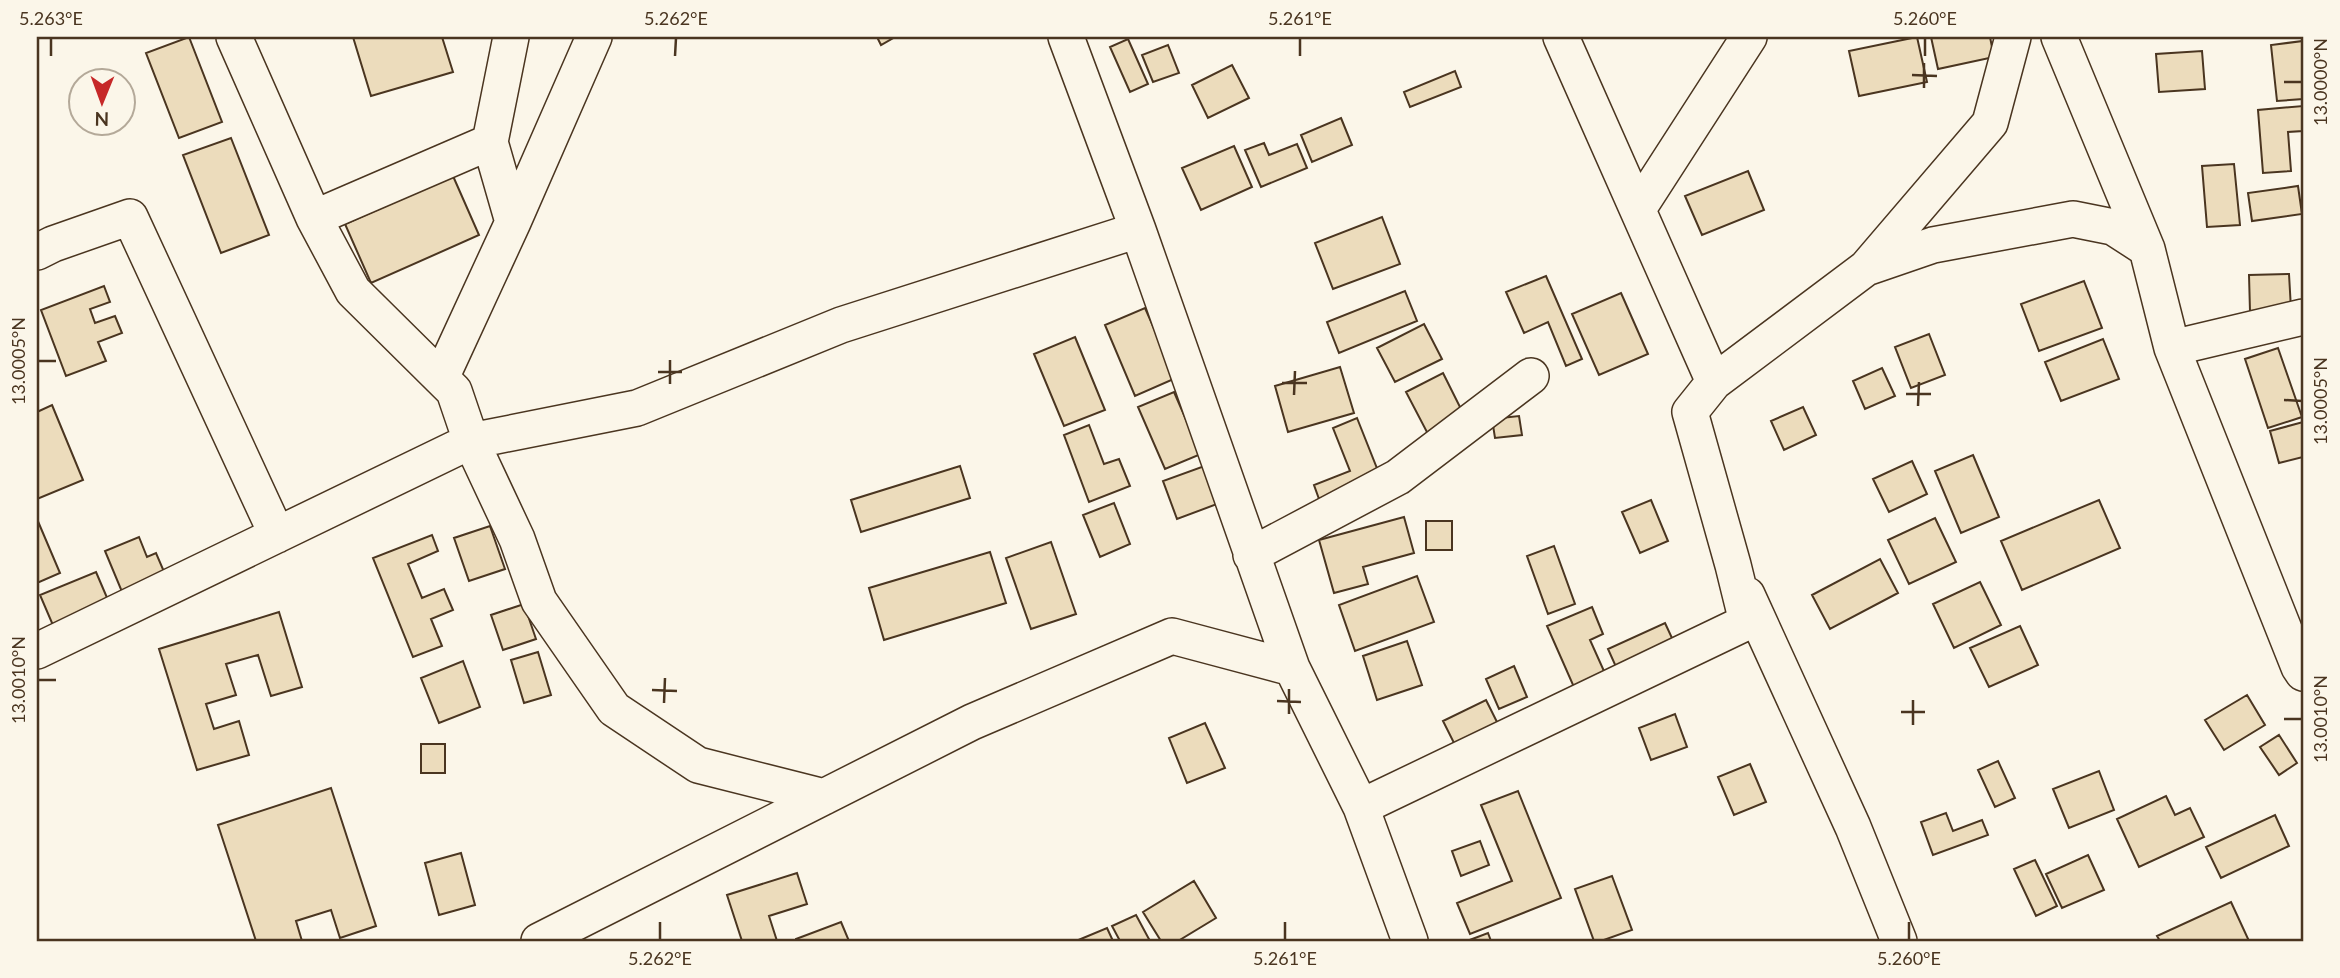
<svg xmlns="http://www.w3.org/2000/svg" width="2340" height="978" font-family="Lato,sans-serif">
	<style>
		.building { fill: #ecdcbc; stroke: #4a3520; stroke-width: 2 }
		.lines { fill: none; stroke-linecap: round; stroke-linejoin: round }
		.minor-casing { stroke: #4a3520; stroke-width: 38 }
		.minor { stroke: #fbf6e9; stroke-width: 35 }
		.ticks { fill: none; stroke: #4a3520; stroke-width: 2.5 }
		.neatline { fill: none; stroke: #4a3520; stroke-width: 2.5 }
		.ticks-label { font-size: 18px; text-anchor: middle; fill: #4a3520 }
	</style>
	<rect width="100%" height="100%" fill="#fbf6e9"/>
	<!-- building -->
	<path class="building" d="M189 37 222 122 179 138 146 53Z
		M353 37H442L453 72 371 96Z
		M877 37H895L881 45Z
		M1917 37 1927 82 1859 96 1849 51Z
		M1931 37H1990L1994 57 1938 69Z
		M1128 39 1148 84 1130 92 1110 47Z
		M2303 41V99L2277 101 2271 45Z
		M1168 45 1179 73 1153 82 1142 55Z
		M2202 51 2205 89 2159 92 2156 54Z
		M1232 65 1249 98 1208 118 1192 85Z
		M1455 71 1461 87 1410 107 1404 92Z
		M2303 106V131L2288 132 2291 171 2263 173 2258 110Z
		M1341 118 1352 145 1312 162 1301 135Z
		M231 138 269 235 221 253 183 155Z
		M1264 143 1269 155 1297 144 1307 168 1261 187 1245 150Z
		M1234 146 1252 187 1201 210 1182 168Z
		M2234 164 2240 225 2207 227 2202 166Z
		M1748 171 1764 210 1702 235 1685 196Z
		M453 176 479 235 371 283 345 224Z
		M2298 186 2302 214 2252 221 2248 193Z
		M1382 217 1400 264 1333 289 1315 243Z
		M2289 274 2291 309 2250 311 2249 275Z
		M1546 276 1582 359 1566 366 1548 322 1524 333 1506 292Z
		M2084 281 2102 328 2039 351 2021 304Z
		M104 286 110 302 90 309 95 323 115 316 122 333 98 342 106 361 66 376 41 310Z
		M1405 291 1417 321 1339 353 1327 322Z
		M1621 293 1648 354 1599 375 1572 314Z
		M1145 308 1176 378 1135 396 1105 325Z
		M1424 324 1442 359 1395 382 1377 348Z
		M1929 334 1945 375 1911 388 1895 347Z
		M1075 337 1105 410 1064 426 1034 354Z
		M2103 339 2119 379 2061 401 2045 362Z
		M2278 348 2302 417 2268 428 2245 359Z
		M1340 367 1354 413 1288 432 1275 386Z
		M1882 368 1895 396 1865 409 1853 381Z
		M1443 373 1465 417 1429 436 1406 392Z
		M1174 392 1201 454 1165 469 1138 407Z
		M52 405 83 480 37 499V412Z
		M1803 407 1816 435 1784 450 1771 421Z
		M1519 416 1522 435 1495 438 1492 419Z
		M1357 418 1380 476 1319 499 1314 485 1350 471 1333 428Z
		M2303 422V457L2279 463 2270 431Z
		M1089 425 1104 464 1119 459 1130 486 1089 502 1064 435Z
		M1973 455 1999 517 1961 533 1935 471Z
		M1912 461 1927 494 1889 512 1873 479Z
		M1210 464 1225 501 1177 519 1163 481Z
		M960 466 970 498 861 532 851 500Z
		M1651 500 1668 541 1640 553 1622 512Z
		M2099 500 2120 548 2022 590 2001 541Z
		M1114 503 1130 544 1100 557 1083 515Z
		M1404 517 1414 553 1363 567 1368 584 1334 593 1319 540Z
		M1935 518 1956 562 1909 584 1888 540Z
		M37 519 60 573 37 583Z
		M1426 521H1452V550H1426Z
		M490 526 505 569 469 581 454 538Z
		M432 535 438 551 408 564 422 598 444 589 453 610 431 619 442 646 413 657 373 558Z
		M139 537 147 557 156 553 168 581 125 599 105 551Z
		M1051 542 1076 614 1031 629 1006 558Z
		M1554 546 1575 604 1548 614 1527 556Z
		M990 552 1006 603 884 640 869 588Z
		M1880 559 1898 593 1830 629 1812 595Z
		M96 572 111 607 55 630 40 595Z
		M1417 576 1434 622 1355 651 1339 605Z
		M1980 582 2001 625 1954 648 1933 604Z
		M524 604 536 639 503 650 491 615Z
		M1592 607 1603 634 1590 640 1608 680 1577 694 1547 626Z
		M279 612 302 687 271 696 258 655 226 664 236 695 206 704 214 729 239 721 249 755 197 770 159 649Z
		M1665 623 1678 651 1621 678 1608 649Z
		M2020 626 2038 665 1989 687 1970 648Z
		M1407 641 1422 685 1377 700 1363 656Z
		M538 652 551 695 524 703 511 660Z
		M463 661 480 707 439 723 421 678Z
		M1514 666 1527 697 1499 709 1486 679Z
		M2247 695 2265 725 2224 750 2205 720Z
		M1486 700 1503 734 1460 755 1443 721Z
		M1675 714 1687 747 1651 760 1639 728Z
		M1205 723 1225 768 1187 783 1169 738Z
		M2279 735 2297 763 2279 775 2260 747Z
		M421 744H445V773H421Z
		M1998 761 2015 798 1995 807 1978 770Z
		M1750 764 1766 802 1734 815 1718 777Z
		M2099 771 2114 810 2069 828 2053 789Z
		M331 788 376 926 340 938 331 910 296 921 302 941H256L218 825Z
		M1518 791 1561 898 1470 934 1457 903 1512 881 1481 805Z
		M2166 796 2175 815 2190 808 2204 837 2139 867 2117 819Z
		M1946 813 1953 831 1982 820 1988 835 1933 855 1921 822Z
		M2275 815 2289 846 2221 878 2206 847Z
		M1480 841 1489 865 1461 876 1452 851Z
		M461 853 475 905 439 915 425 863Z
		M2088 855 2104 890 2062 908 2046 874Z
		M2035 860 2057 906 2036 916 2014 869Z
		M797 873 807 904 769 916 777 941H742L727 895Z
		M1612 876 1632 930 1601 941H1594L1575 889Z
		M1194 881 1216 918 1178 941H1161L1143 912Z
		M2231 902 2249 941H2160L2157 936Z
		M1136 915 1150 941H1120L1112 926Z
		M841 922 849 941H796V939Z
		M1107 928 1113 941H1076Z
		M1488 933 1491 941H1467Z"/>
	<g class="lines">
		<!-- minor casing -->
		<g class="minor-casing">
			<path id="minor" d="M234 37 314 218 353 291 454 391 471 441 517 539 539 601 614 709 698 765 824 797
				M511 37 490 142 513 222
				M1066 37 1138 230 1292 668
				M1561 37 1714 382
				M2059 37 2147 249
				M1638 209 1749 37
				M314 218 490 142
				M37 252 53 244 130 217 277 535
				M1866 268 1990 123 2013 37
				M2172 348 2303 317
				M441 378 513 222 594 37
				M1251 555 1398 477 1531 376
				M1747 595 1853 827 1899 941
				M37 651 471 441 637 408 841 325 1138 230
				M1361 807 1410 941
				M539 941 972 722 1172 636 1292 668 1361 807 1747 622 1733 565 1690 412 1714 382 1866 268 1933 245 2073 219 2113 227 2147 249 2172 348 2299 667 2303 673"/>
		</g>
		<!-- minor -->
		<use href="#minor" class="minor"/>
	</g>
	<!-- ticks -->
	<path class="ticks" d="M51 56V38M675 56 676 38M1300 56V38M1925 56V38M1912 75 1937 76M2284 82H2302M1924 88V63M38 361H56M658 372H682M1282 383H1307M670 384V360M1906 394H1931M1294 395 1295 371M2284 400 2302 401M1918 406 1919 382M38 680H56M652 690 677 691M1277 701 1301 702M664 703 665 678M1901 712H1925M1289 714V689M2284 719H2302M1913 725V700M660 940V922M1285 940V922M1909 940V922"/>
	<!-- border -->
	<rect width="2340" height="978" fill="none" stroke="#fbf6e9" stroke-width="77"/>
	<!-- north arrow -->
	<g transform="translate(102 102) rotate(181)"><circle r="33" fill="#fbf6e9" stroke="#b4a999" stroke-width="2"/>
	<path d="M0-5L12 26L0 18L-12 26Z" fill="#c62828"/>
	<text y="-10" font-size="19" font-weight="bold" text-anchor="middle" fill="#4a3520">N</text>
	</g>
	<rect x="38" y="38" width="2264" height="902" class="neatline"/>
	<g class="ticks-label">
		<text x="51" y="25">5.263°E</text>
		<text x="676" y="25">5.262°E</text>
		<text x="1300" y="25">5.261°E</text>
		<text x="1925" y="25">5.260°E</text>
		<text transform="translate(2321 82) rotate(-90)" y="6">13.0000°N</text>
		<text transform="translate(19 361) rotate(-90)" y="6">13.0005°N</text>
		<text transform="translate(2321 401) rotate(-90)" y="6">13.0005°N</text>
		<text transform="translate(19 680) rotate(-90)" y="6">13.0010°N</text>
		<text transform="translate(2321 719) rotate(-90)" y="6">13.0010°N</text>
		<text x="660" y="965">5.262°E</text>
		<text x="1285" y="965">5.261°E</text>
		<text x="1909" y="965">5.260°E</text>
	</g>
</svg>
